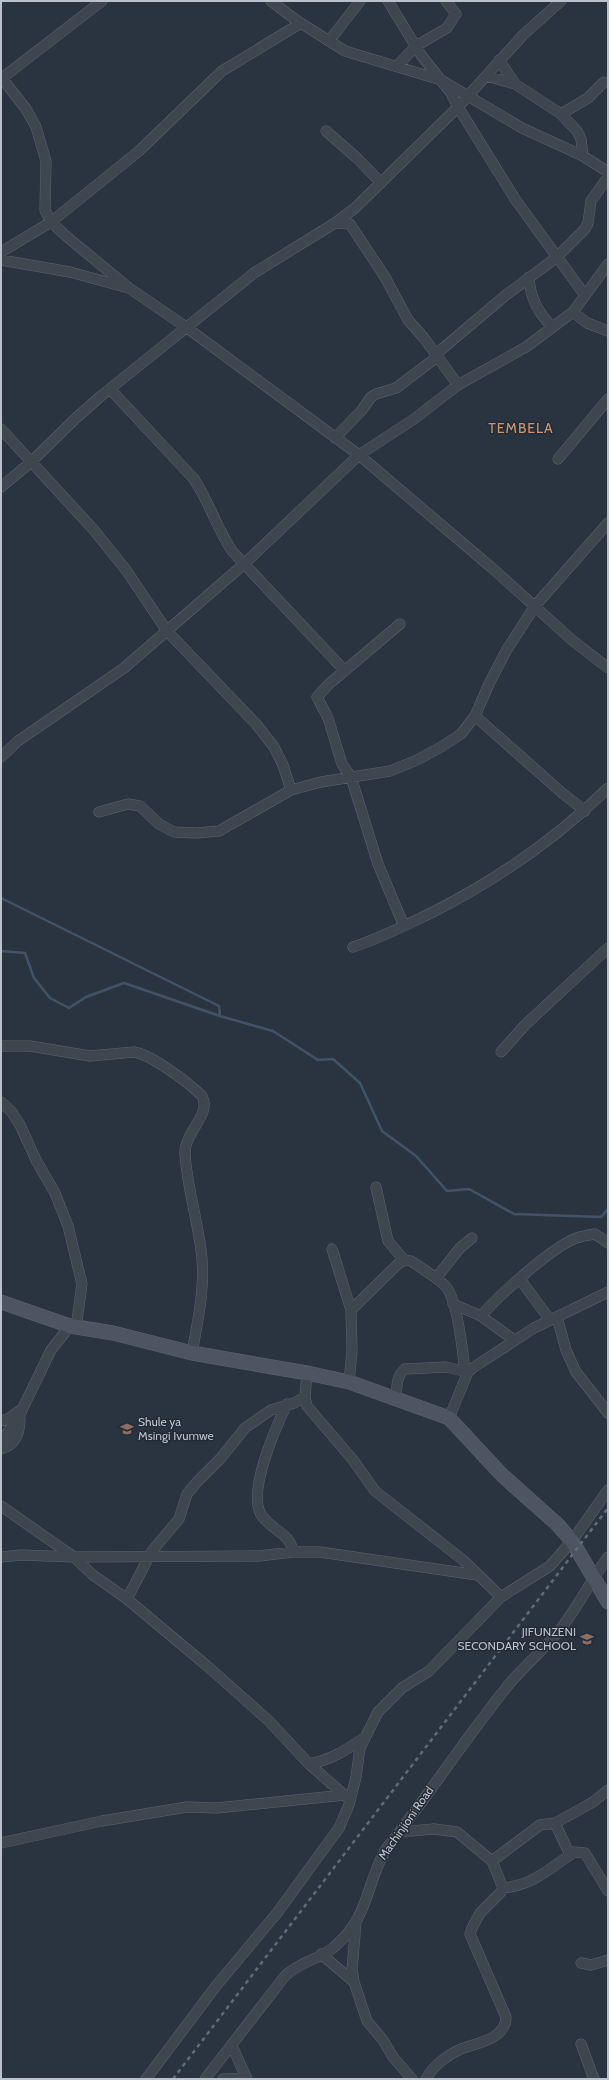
<svg xmlns="http://www.w3.org/2000/svg" width="609" height="2080" font-family="Cabin,sans-serif">
	<style>
		.lines { fill: none; stroke-linecap: round; stroke-linejoin: round }
		.stream { stroke: #425367; stroke-width: 2.5 }
		.street-casing { stroke: #5c646e; stroke-width: 11 }
		.secondary-casing { stroke: #5c646e; stroke-width: 15 }
		.street { stroke: #3e4650; stroke-width: 10 }
		.secondary { stroke: #4d5563; stroke-width: 14 }
		.rail { stroke: #616a77; stroke-width: 2.5; stroke-dasharray: 4 4; stroke-linecap: butt }
		.labels { text-anchor: middle; stroke-width: 3; stroke-linejoin: round; paint-order: stroke }
		.poi-label { font-size: 12px; fill: #bbc1ca; stroke: #232b36; text-anchor: start }
		.street-label { font-size: 12px; fill: #bbc1ca; stroke: #232b36 }
		.quarter-label { font-size: 14px; letter-spacing: 1px; fill: #cb9875; stroke: #232b36 }
	</style>
	<rect width="100%" height="100%" fill="#2a3440"/>
	<g class="lines">
		<!-- stream -->
		<path class="stream" d="M1 898 219 1006 220 1016
			M1 951 25 953 34 978 50 998 69 1008 86 997 124 983 220 1016 273 1031 318 1060 333 1059 360 1083 382 1131 416 1156 447 1191 469 1189 514 1214 601 1217 608 1209"/>
		<!-- street casing -->
		<g class="street-casing">
			<path id="street" d="M271 1 296 20 345 51 441 80 522 128 583 156 608 172
				M388 1 421 55 451 93 458 107 515 199 584 294
				M329 41 360 1
				M499 60 515 84
				M397 66 416 46 447 28 456 14 446 1
				M486 76 515 84 561 114 577 131 581 139 583 156
				M1 77 26 109 36 127 46 161 45 210 51 222 66 236 129 288 186 327 359 455 492 568 572 640 608 668
				M1 79 102 1
				M561 114 588 98 604 82
				M326 131 358 159 381 183
				M335 223 350 224 385 277 408 320 424 338 458 385
				M1 252 51 222 139 151 222 71 301 23
				M1 260 70 272 125 287
				M529 277C530 298 538 312 552 327
				M573 312 587 323 608 331
				M436 354 506 295 557 257 585 229 588 223 591 201 608 177
				M110 389 194 479C209 502 217 528 232 551L345 671
				M1 429 93 529 126 570 167 631 256 724 274 747 283 765 291 790
				M335 438 362 410 371 397 376 394 396 388 437 357
				M558 459 608 399
				M1 487 31 462 76 418 101 396 254 273 335 223 355 208 458 107 523 35 561 1
				M400 624 329 684 317 697 328 718 342 764 351 777 378 864 404 926
				M475 716 561 792 585 811
				M1 757 18 741 124 668 244 564 359 455 414 419 458 385 526 347 573 312 608 264
				M99 812 128 804 140 806 159 824 174 832 196 833 219 831 291 790 321 782 390 771 415 761 441 747 461 734 475 716 489 684 506 651 535 606 608 523
				M353 947C381 938 406 925 433 912 498 879 556 839 608 788
				M1 1046H30L90 1056 134 1052C152 1055 189 1083 202 1096 212 1115 184 1132 185 1154 187 1186 197 1218 201 1250 206 1283 198 1320 192 1353
				M501 1052 525 1025 608 948
				M1 1102 11 1111 20 1125 36 1160 55 1193 68 1226 82 1284 76 1328
				M376 1187 388 1241 404 1260
				M332 1249 351 1310 352 1351 349 1382
				M436 1278 460 1248 472 1238
				M520 1279 550 1320
				M453 1304 481 1316 514 1340
				M351 1310 399 1263C409 1257 414 1263 423 1269 431 1275 441 1280 447 1288 458 1303 463 1353 465 1372
				M481 1316C498 1296 550 1249 574 1239 581 1236 588 1235 595 1234L608 1243
				M557 1317 566 1350 576 1372 608 1413
				M307 1373 305 1397 307 1406 353 1460 375 1491 463 1560 501 1597
				M395 1400C397 1390 396 1375 405 1369L446 1367 468 1372
				M287 1404C276 1427 246 1494 262 1516 272 1530 291 1534 293 1552
				M449 1418 468 1372 474 1367 534 1328 608 1292
				M1 1421 8 1419 22 1409
				M1 1442 19 1416 51 1350 70 1326
				M1 1449C16 1445 20 1432 20 1418
				M1 1506 74 1557 93 1575 127 1599 206 1665 269 1721 309 1764 350 1800
				M1 1557 21 1555 74 1557 259 1556 293 1552H320L477 1575
				M127 1599 152 1551 179 1519 187 1494 197 1482 220 1459 245 1428 271 1410 294 1403 305 1397
				M309 1764C331 1760 346 1750 364 1738
				M555 1823 570 1855
				M399 1832 434 1829 457 1832 492 1861 503 1888 501 1892 480 1913 472 1928 470 1934 506 2017C506 2039 477 2043 461 2049 447 2055 433 2066 426 2079
				M1 1843 102 1821 187 1807 217 1808 345 1795
				M492 1861 540 1825 555 1823 568 1816 593 1802 608 1790
				M503 1888C533 1885 549 1869 574 1852L585 1853 608 1891
				M356 1923 352 1969 354 1982 367 2021 383 2040 393 2057 412 2079
				M321 1954 354 1982
				M581 1963 591 1965 608 1960
				M581 2044 594 2079
				M232 2046 247 2079
				M146 2079 216 1986 277 1913 339 1828 349 1805 356 1777 360 1748 378 1712 402 1688 429 1671 501 1597 550 1566 572 1541 608 1490
				M205 2079 285 1976C301 1961 318 1960 333 1948 370 1917 365 1886 386 1849 429 1795 466 1737 510 1683 527 1663 547 1647 563 1626 579 1604 592 1579 608 1557
				M223 2079 246 2078"/>
		</g>
		<!-- secondary casing -->
		<g class="secondary-casing">
			<path id="secondary" d="M1 1302 70 1326 113 1333 192 1353 307 1373 349 1382 449 1418 502 1475 557 1524 572 1541 608 1602"/>
		</g>
		<!-- street -->
		<use href="#street" class="street"/>
		<!-- secondary -->
		<use href="#secondary" class="secondary"/>
		<!-- rail -->
		<path class="rail" d="M173 2079 608 1508"/>
	</g>
	<!-- icons -->
	<defs>
		<g id="school-bare" transform="scale(1.08)"><path d="M0-5L7-2L0 1L-7-2ZM-4 1L0 2.5L4 1V4Q0 6-4 4Z" fill="#8d6e63" stroke="#232b36" stroke-width="2.5" paint-order="stroke"/></g>
	</defs>
	<g fill-rule="evenodd">
		<use href="#school-bare" x="127" y="1429"/>
		<use href="#school-bare" x="587" y="1639"/>
	</g>
	<g class="labels">
		<!-- poi labels -->
		<g class="poi-label">
			<text x="138" y="1426">Shule ya<tspan x="138" dy="14">Msingi Ivumwe</tspan></text>
			<text x="576" y="1636" text-anchor="end">JIFUNZENI<tspan x="576" dy="14">SECONDARY SCHOOL</tspan></text>
		</g>
		<!-- street labels -->
		<g class="street-label">
			<text transform="translate(406 1823) rotate(-55)" y="4">Machinjioni Road</text>
		</g>
		<!-- quarter labels -->
		<g class="quarter-label">
			<text x="521" y="433">TEMBELA</text>
		</g>
	</g>
	<!-- border -->
	<rect width="609" height="2080" fill="none" stroke="#bbc1ca" stroke-width="4"/>
</svg>
